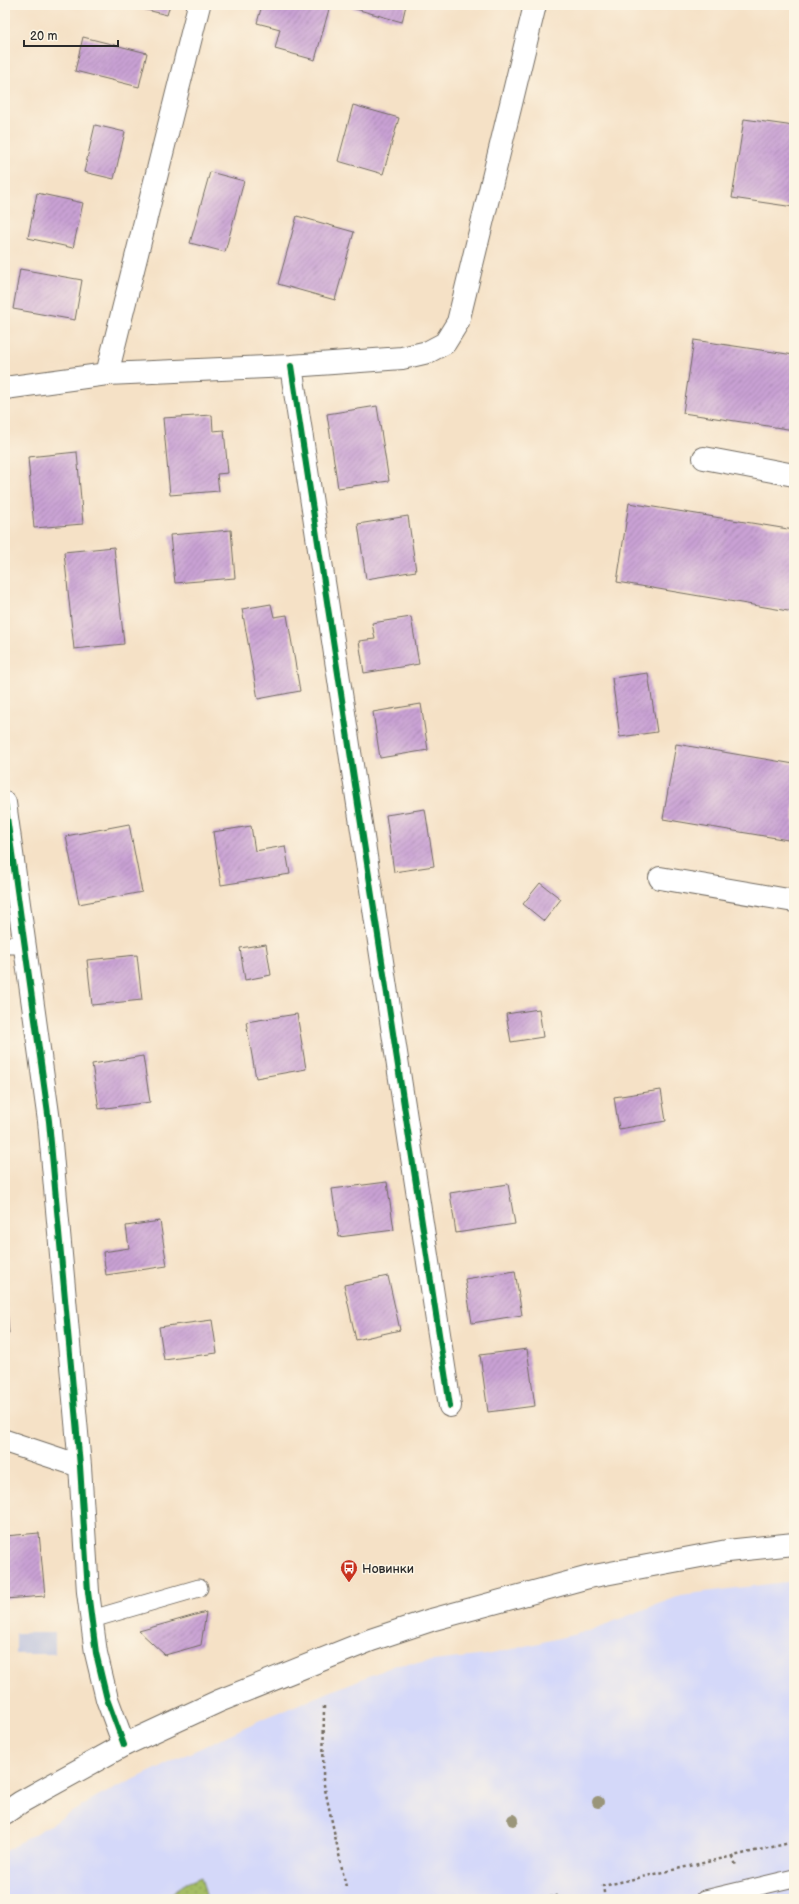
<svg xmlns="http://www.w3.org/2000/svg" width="799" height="1904" font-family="'Balsamiq Sans',sans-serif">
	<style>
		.built { fill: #d4d8f9 }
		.industrial { fill: #bdc3de }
		.grass { fill: url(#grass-dots); stroke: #687448 }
		.building { fill: url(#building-hatch) }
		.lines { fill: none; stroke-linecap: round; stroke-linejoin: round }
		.service-casing { stroke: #726b61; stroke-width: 19 }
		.minor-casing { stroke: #726b61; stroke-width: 24 }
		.secondary-casing { stroke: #726b61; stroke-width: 24 }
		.path { stroke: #726b61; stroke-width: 2.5; stroke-dasharray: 3 3; stroke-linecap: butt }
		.service { stroke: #fff; stroke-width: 17 }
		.minor { stroke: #fff; stroke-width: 22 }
		.secondary { stroke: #fff; stroke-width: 22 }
		.cycleway-casing { stroke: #fcf5e5; stroke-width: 8 }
		.cycleway { stroke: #00873e; stroke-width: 6 }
		.tree { fill: #9a957a }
		.labels { text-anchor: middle; stroke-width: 3; stroke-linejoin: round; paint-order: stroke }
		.poi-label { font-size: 13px; fill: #2b2b2b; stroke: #fcf5e5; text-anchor: start }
	</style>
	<defs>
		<pattern id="grass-dots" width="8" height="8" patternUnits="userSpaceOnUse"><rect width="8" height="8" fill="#a4be65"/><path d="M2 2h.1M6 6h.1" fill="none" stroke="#869b53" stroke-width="1.8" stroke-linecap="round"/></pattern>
		<pattern id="building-hatch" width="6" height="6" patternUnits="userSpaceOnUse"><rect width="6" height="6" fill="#c9a1d4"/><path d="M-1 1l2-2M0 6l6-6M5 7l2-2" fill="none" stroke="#a383ac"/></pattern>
	</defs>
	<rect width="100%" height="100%" fill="#fcf5e5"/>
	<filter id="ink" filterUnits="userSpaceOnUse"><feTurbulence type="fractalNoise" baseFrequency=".025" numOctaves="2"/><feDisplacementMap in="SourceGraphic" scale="8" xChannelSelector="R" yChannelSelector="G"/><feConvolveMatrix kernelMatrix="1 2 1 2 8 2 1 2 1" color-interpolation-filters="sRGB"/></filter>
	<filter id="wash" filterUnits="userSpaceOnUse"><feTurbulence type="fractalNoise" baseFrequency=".012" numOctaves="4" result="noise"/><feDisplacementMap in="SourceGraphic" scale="16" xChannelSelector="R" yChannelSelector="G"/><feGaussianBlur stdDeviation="0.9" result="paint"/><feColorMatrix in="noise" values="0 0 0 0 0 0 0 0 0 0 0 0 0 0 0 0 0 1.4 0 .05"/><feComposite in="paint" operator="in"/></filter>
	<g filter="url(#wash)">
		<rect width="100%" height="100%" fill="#f5e1c6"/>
		<!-- built -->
		<path class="built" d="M794 1581V1899H5V1852L12 1847 101 1795 260 1720 396 1665 487 1655 589 1631 681 1595Z"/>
		<!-- industrial -->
		<path class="industrial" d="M16 1633H55V1654H16Z"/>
		<!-- grass -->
		<path class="grass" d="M201 1877 207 1899H164L184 1884Z"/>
		<g id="blocks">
			<!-- building -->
			<path class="building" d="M127 5H170L167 15Z
				M262 5H316L329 9 315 60 275 49 280 29 257 23Z
				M353 5H406L402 22 352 8Z
				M83 37 147 53 139 87 75 71Z
				M353 105 399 118 383 174 338 161Z
				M744 119 794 126V207L732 198Z
				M95 125 125 132 114 179 84 172Z
				M210 172 244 181 225 252 190 243Z
				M37 193 83 203 73 248 28 238Z
				M297 216 354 232 335 300 278 284Z
				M20 269 82 280 75 320 13 309Z
				M694 340 794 355V430L683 413Z
				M377 406 389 481 338 488 327 414Z
				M212 415 213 431 224 430 228 473 217 474 219 491 170 495 163 418Z
				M77 452 83 524 34 528 28 457Z
				M629 503 794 530V612L617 582Z
				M408 516 416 571 366 579 358 524Z
				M231 530 235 578 175 583 170 535Z
				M114 547 124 644 74 649 64 552Z
				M271 604 274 617 287 615 300 691 258 699 242 609Z
				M411 617 419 664 364 673 359 641 375 639 372 623Z
				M648 673 657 732 620 737 612 678Z
				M421 704 428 750 380 758 373 712Z
				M676 744 794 764V841L663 819Z
				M425 809 434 866 394 872 386 815Z
				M129 824 142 892 79 904 66 836Z
				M251 826 255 851 285 846 290 874 221 885 213 832Z
				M540 883 561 899 544 921 523 904Z
				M266 944 271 975 245 980 240 948Z
				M137 955 142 1000 92 1005 87 960Z
				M539 1009 543 1037 511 1042 506 1014Z
				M297 1014 306 1069 256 1078 246 1022Z
				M143 1056 150 1102 99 1109 92 1064Z
				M661 1090 666 1121 619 1129 614 1097Z
				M387 1182 394 1230 339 1237 332 1189Z
				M508 1184 515 1224 456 1233 450 1193Z
				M160 1221 167 1266 106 1275 103 1252 129 1248 126 1226Z
				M515 1271 522 1315 472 1323 465 1279Z
				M388 1276 400 1330 356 1340 344 1285Z
				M5 1288 9 1333H5Z
				M212 1320 217 1353 164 1360 159 1327Z
				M527 1349 535 1406 488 1412 480 1355Z
				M39 1533 45 1596 5 1599V1536Z
				M206 1612 201 1645 165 1655 139 1631Z"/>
		</g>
	</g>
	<g filter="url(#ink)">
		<use href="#blocks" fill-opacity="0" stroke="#726b61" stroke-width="1"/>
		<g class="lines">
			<!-- service casing -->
			<g class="service-casing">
				<path id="service" d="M5 945H25
					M92 1619 199 1588
					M705 1899 794 1878"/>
			</g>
			<!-- minor casing -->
			<g class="minor-casing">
				<path id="minor" d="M291 366 450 1406
					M107 374 199 5
					M5 388 107 374 291 366 402 358 428 352 445 343 458 322 535 5
					M704 458 794 475
					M5 803 49 1121 80 1466 88 1592 96 1653 107 1699 124 1745
					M660 878 794 901
					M5 1441 80 1466"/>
			</g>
			<!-- secondary casing -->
			<g class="secondary-casing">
				<path id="secondary" d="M5 1813 21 1802 124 1745 219 1701 371 1640 431 1620 589 1577 727 1551 794 1544"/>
			</g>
			<!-- path -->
			<path class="path" d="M324 1706 323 1780 346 1887
				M733 1856 736 1866
				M543 1899 559 1895
				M605 1899 603 1886 794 1842"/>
			<!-- service -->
			<use href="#service" class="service"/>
			<!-- minor -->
			<use href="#minor" class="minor"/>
			<!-- secondary -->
			<use href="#secondary" class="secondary"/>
			<!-- cycleway casing -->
			<g class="cycleway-casing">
				<path id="cycleway" d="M291 366 450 1406
					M5 803 49 1121 80 1466 88 1592 96 1653 107 1699 124 1745"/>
			</g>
			<!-- cycleway -->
			<use href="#cycleway" class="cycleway"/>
		</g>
		<!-- trees -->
		<g class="tree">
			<circle cx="598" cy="1802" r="6"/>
			<circle cx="513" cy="1820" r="6"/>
		</g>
	</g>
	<!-- icons -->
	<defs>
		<g id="bus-pin" transform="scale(0.9)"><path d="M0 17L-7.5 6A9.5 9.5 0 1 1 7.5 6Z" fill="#c8321e" stroke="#fcf5e5"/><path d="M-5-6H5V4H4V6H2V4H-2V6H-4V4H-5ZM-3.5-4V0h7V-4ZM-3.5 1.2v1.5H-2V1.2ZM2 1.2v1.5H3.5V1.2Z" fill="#fff"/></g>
	</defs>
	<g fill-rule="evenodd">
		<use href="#bus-pin" x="349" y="1568"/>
	</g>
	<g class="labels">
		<!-- poi labels -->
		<g class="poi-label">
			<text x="362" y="1573">Новинки</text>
		</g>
	</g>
	<!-- margin -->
	<rect width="799" height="1904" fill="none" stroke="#fcf5e5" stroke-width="20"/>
	<!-- scale -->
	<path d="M24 40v6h94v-6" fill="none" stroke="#2b2b2b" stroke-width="2"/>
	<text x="30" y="40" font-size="12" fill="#2b2b2b" stroke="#fcf5e5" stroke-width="3" paint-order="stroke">20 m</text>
</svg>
